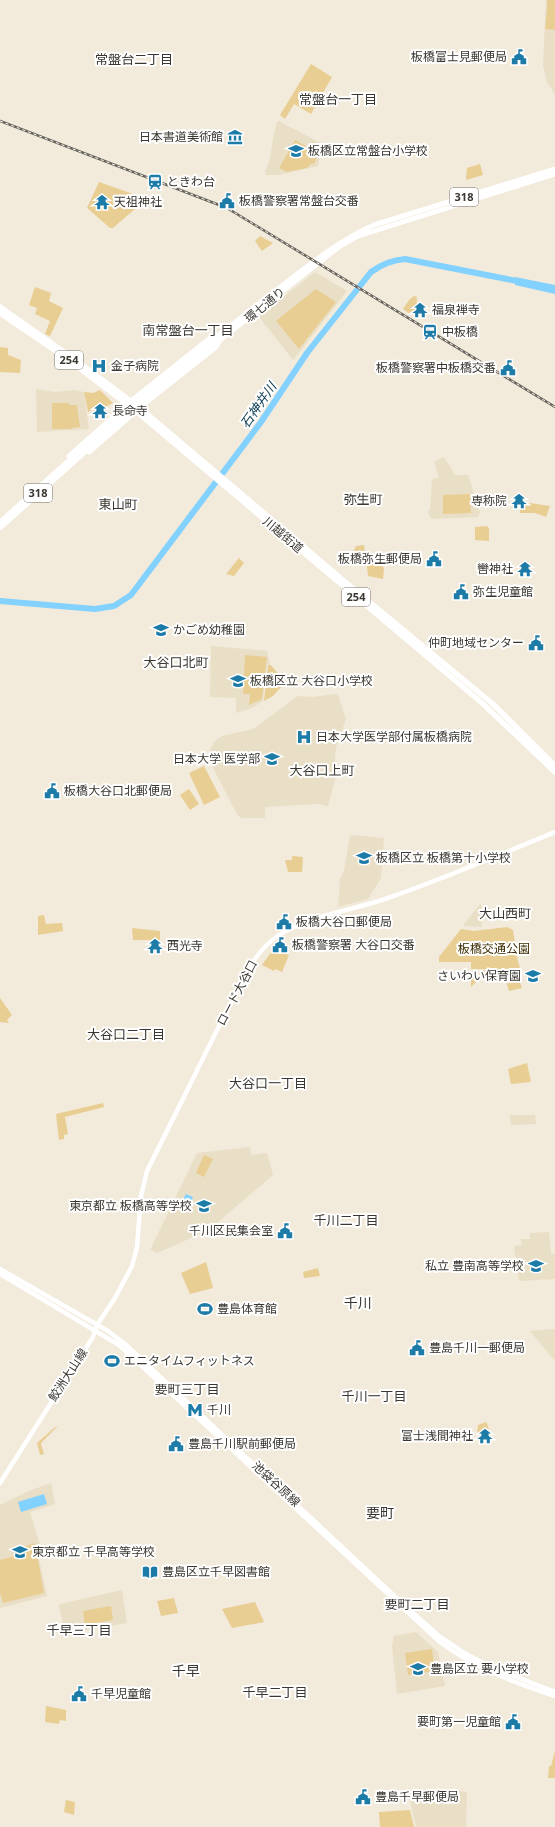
<svg xmlns="http://www.w3.org/2000/svg" width="555" height="1827" font-family="'Open Sans','Noto Sans JP',sans-serif">
	<style>
		.built { fill: #e9dec6 }
		.green { fill: #e9ce93 }
		.water { fill: #82d1ff }
		.lines { fill: none; stroke-linecap: round; stroke-linejoin: round }
		.river { stroke: #82d1ff; stroke-width: 6 }
		.secondary { stroke: #fff; stroke-width: 4.5 }
		.primary { stroke: #fff; stroke-width: 5 }
		.highway { stroke: #fff; stroke-width: 5.5 }
		.rail-casing { stroke: #67635a; stroke-width: 2.5 }
		.rail { stroke: #fff; stroke-width: 1; stroke-dasharray: 3; stroke-linecap: butt }
		.labels { text-anchor: middle; stroke-width: 4; stroke-linejoin: round; paint-order: stroke }
		.shield { fill: #fff; stroke: #75736e; stroke-width: 1 }
		.shield-label { font-size: 11px; font-weight: bold; fill: #3a3730 }
		.poi-label { font-size: 12px; fill: #3a3730; stroke: #fff; text-anchor: start }
		.street-label { font-size: 12px; fill: #3a3730; stroke: #fff }
		.park-label { font-size: 12px; fill: #3d2c00; stroke: #fff }
		.neighbourhood-label { font-size: 13px; fill: #3a3730; stroke: #fff }
		.water-label { font-size: 13px; font-style: italic; fill: #16435a; stroke: #fff }
		.quarter-label { font-size: 14px; fill: #3a3730; stroke: #fff }
	</style>
	<rect width="100%" height="100%" fill="#f2eada"/>
	<!-- built -->
	<path class="built" d="M546 0H555V94L547 82 543 66Z
		M279 121 322 144 318 166 278 175H266L265 171 270 159 273 138 277 122Z
		M315 272 347 291 293 360 260 318V315Z
		M36 389 55 392 74 390 84 392 89 429 37 432Z
		M444 457 455 475H468L480 512 478 517 431 519 428 511 430 510 432 479 439 478 434 462Z
		M211 646 267 651 270 664 267 665 263 701 252 708 236 713V698L210 697Z
		M335 694 338 695 346 719 336 747 335 755V780L328 806 318 804 265 807V818H242L238 816 210 762V749L215 741 222 736 253 729 298 696 313 697Z
		M351 835 384 838 381 878 368 899 338 907 340 879 344 871 350 836Z
		M481 903 482 927 464 926V924Z
		M510 1115H535L536 1124 511 1125Z
		M250 1147 251 1155 267 1153 273 1175 209 1230 157 1253 150 1250 197 1153Z
		M549 1232 551 1254H555V1279L519 1281 514 1246 522 1245 521 1239H530V1233Z
		M555 1329V1361L530 1331Z
		M51 1483 55 1504 30 1512 40 1545 39 1559 47 1596 0 1608V1505L29 1491Z
		M122 1590 127 1623 65 1634 59 1605 60 1604Z
		M416 1632 438 1652 445 1686 397 1694 392 1646 394 1636Z
		M458 1791 467 1792 466 1827H416L409 1795 410 1793Z"/>
	<!-- green -->
	<path class="green" d="M547 0H555V30L545 29 547 9 552 10 547 9Z
		M311 64 332 77 311 114 294 104 285 119 280 115Z
		M295 140 309 148 313 142 319 145 315 163 311 164 307 168 287 172 279 168Z
		M480 164 483 175 466 180 467 168Z
		M99 182 136 195 134 206 136 208 113 228H110L87 208Z
		M260 236 273 243 262 251 255 241Z
		M35 287 51 293 49 301 63 308 50 336 45 334 50 321 35 314 37 308 29 305Z
		M316 289 336 302 299 349 276 321Z
		M414 296 417 297 416 314H410L403 309 409 300Z
		M0 347 8 348V355L21 360 20 373 0 372Z
		M100 390 113 403 105 407 104 405 88 412 84 392 93 393Z
		M52 403H69V405H77L80 427 72 428V429H52Z
		M470 494 471 513 443 514V495Z
		M530 503 550 506 546 517 535 513H520V508H524V505Z
		M487 526 489 528V541L475 540V527Z
		M364 545 365 556 351 557 356 546Z
		M380 555 384 570 383 579 368 576 366 558Z
		M239 558 244 563 234 576 226 574Z
		M245 655 267 657 262 699 249 705 250 694H243Z
		M268 665H271L284 681V684L273 696 264 701Z
		M204 766 220 797 204 805 189 773Z
		M189 789 199 804 190 810 180 795Z
		M292 856 303 857 302 872H288L285 860H292Z
		M44 915 46 924 62 923 63 931 38 935V916Z
		M507 927 513 930 518 962 520 967 505 976 498 969H471V962H439V957L461 929 474 931Z
		M132 928 160 931V940H133Z
		M274 948 289 955 282 972 275 969 274 971 262 965Z
		M483 970H498L503 976 496 980 489 975 484 974 471 987V977H478L479 972Z
		M518 977 522 988 509 991 507 984Z
		M0 998 12 1015 7 1020 9 1023 0 1022Z
		M527 1063 531 1082 511 1084 508 1069Z
		M103 1103 104 1107 65 1117 68 1134 64 1135V1139L59 1140 56 1114Z
		M204 1155 213 1159 204 1177 196 1173Z
		M206 1262 213 1288 190 1294 181 1273Z
		M318 1268 320 1276 304 1278 303 1272Z
		M486 1422C490 1428 490 1437 485 1442L482 1440V1435L477 1434 478 1425Z
		M58 1426 42 1442 41 1444 44 1454 40 1455 37 1443 54 1428Z
		M35 1543 44 1593 3 1603 0 1593V1560L18 1555 17 1552 20 1551 19 1548Z
		M174 1598 178 1613 161 1616 157 1601Z
		M255 1602 264 1622 232 1628 222 1609Z
		M111 1606 113 1620 85 1625 83 1611Z
		M432 1649 435 1671 408 1675 405 1653Z
		M46 1706 66 1710V1721L60 1720 59 1724 45 1722Z
		M555 1751V1778H548L549 1766H551Z
		M66 1800 75 1802 74 1815 64 1812Z
		M410 1810 414 1827H380L379 1812Z"/>
	<!-- water -->
	<path class="water" d="M515 277 555 285V294L515 285Z
		M186 1194 193 1197 187 1209 180 1205Z
		M44 1494 47 1504 21 1512 18 1502Z"/>
	<g class="lines">
		<!-- river -->
		<path class="river" d="M0 601 95 609 114 606 131 595 261 422 307 353 371 272C382 264 392 260 405 259L522 282"/>
		<!-- secondary -->
		<path class="secondary" d="M0 1269 108 1331 125 1344 405 1606 439 1636 466 1654 493 1668 555 1692
			M0 1274 119 1345 440 1642C473 1667 515 1683 555 1696
			M0 1483 93 1337 97 1325 115 1298 132 1266 137 1247 141 1196 147 1171 241 982C251 964 261 947 279 935 310 915 350 911 385 899 443 879 499 855 555 832"/>
		<!-- primary -->
		<path class="primary" d="M138 399C185 362 231 325 278 289 309 265 338 241 374 225L555 169
			M89 452 144 404 216 347 219 342
			M69 456 131 401 209 339
			M0 522 122 413
			M0 528 141 402 340 246 356 237 371 232 555 174"/>
		<!-- highway -->
		<path class="highway" d="M0 307 71 357 140 408 344 581 493 704 555 766
			M0 313 69 360 136 411 482 703 555 772"/>
		<!-- rail casing -->
		<g class="rail-casing">
			<path id="rail" d="M0 121 227 208 555 407"/>
		</g>
		<!-- rail -->
		<use href="#rail" class="rail"/>
	</g>
	<!-- icons -->
	<defs>
		<g id="civic-bare" transform="scale(1.2)"><path d="M-.6-6.5H3V-4.5H.6V-3L4-1V1h2V6H-6V1h2V-1L-.6-3ZM-1.2 2.5V6h2.4V2.5Z" fill="#1d7ba8" stroke="#fff" stroke-width="2.5" paint-order="stroke"/></g>
		<g id="museum-bare" transform="scale(1.2)"><path d="M0-6L6-3V-2H-6V-3ZM-5-1h2V3h-2ZM-1-1h2V3h-2ZM3-1h2V3H3ZM-6 4H6V6H-6Z" fill="#1d7ba8" stroke="#fff" stroke-width="2.5" paint-order="stroke"/></g>
		<g id="school-bare" transform="scale(1.2)"><path d="M0-5L7-2L0 1L-7-2ZM-4 1L0 2.5L4 1V4Q0 6-4 4Z" fill="#1d7ba8" stroke="#fff" stroke-width="2.5" paint-order="stroke"/></g>
		<g id="station-bare" transform="scale(1.2)"><path d="M-3-6H3Q5-6 5-4V2Q5 4 3 4L4.5 6H3L1.5 4h-3L-3 6H-4.5L-3 4Q-5 4-5 2V-4Q-5-6-3-6ZM-3.5-4v3h7v-3ZM-3.5 1v1.5H-2V1ZM2 1v1.5H3.5V1Z" fill="#1d7ba8" stroke="#fff" stroke-width="2.5" paint-order="stroke"/></g>
		<g id="temple-bare" transform="scale(1.2)"><path d="M0-6L5-2H3V0L6.5 2.5H4V6H1.5V3h-3V6H-4V2.5H-6.5L-3 0V-2H-5Z" fill="#1d7ba8" stroke="#fff" stroke-width="2.5" paint-order="stroke"/></g>
		<g id="hospital-bare" transform="scale(1.2)"><path d="M-5-5h3v3.5h4V-5h3V5h-3V1.5h-4V5h-3Z" fill="#1d7ba8" stroke="#fff" stroke-width="2.5" paint-order="stroke"/></g>
		<g id="university-bare" transform="scale(1.2)"><path d="M0-5L7-2L0 1L-7-2ZM-4 1L0 2.5L4 1V4Q0 6-4 4Z" fill="#1d7ba8" stroke="#fff" stroke-width="2.5" paint-order="stroke"/></g>
		<g id="stadium-bare" transform="scale(1.2)"><path d="M0-5a6.5 5 0 1 0 0 10a6.5 5 0 1 0 0-10ZM-3.5-1.8h7v3.6h-7Z" fill="#1d7ba8" stroke="#fff" stroke-width="2.5" paint-order="stroke"/></g>
		<g id="metro-bare" transform="scale(1.2)"><path d="M-5.5 5V-5H-3L0 0L3-5H5.5V5H3V-.5L0 4L-3-.5V5Z" fill="#1d7ba8" stroke="#fff" stroke-width="2.5" paint-order="stroke"/></g>
		<g id="library-bare" transform="scale(1.2)"><path d="M-6-4Q-3-5.5-.7-3.5V5Q-3 3-6 4ZM6-4Q3-5.5 .7-3.5V5Q3 3 6 4Z" fill="#1d7ba8" stroke="#fff" stroke-width="2.5" paint-order="stroke"/></g>
	</defs>
	<g fill-rule="evenodd">
		<use href="#civic-bare" x="519" y="57"/>
		<use href="#museum-bare" x="235" y="137"/>
		<use href="#school-bare" x="296" y="151"/>
		<use href="#station-bare" x="155" y="182"/>
		<use href="#civic-bare" x="227" y="201"/>
		<use href="#temple-bare" x="102" y="202"/>
		<use href="#temple-bare" x="420" y="310"/>
		<use href="#station-bare" x="430" y="332"/>
		<use href="#hospital-bare" x="99" y="366"/>
		<use href="#civic-bare" x="508" y="368"/>
		<use href="#temple-bare" x="100" y="411"/>
		<use href="#temple-bare" x="519" y="501"/>
		<use href="#civic-bare" x="434" y="559"/>
		<use href="#temple-bare" x="525" y="569"/>
		<use href="#civic-bare" x="461" y="592"/>
		<use href="#school-bare" x="161" y="630"/>
		<use href="#civic-bare" x="536" y="643"/>
		<use href="#school-bare" x="238" y="681"/>
		<use href="#hospital-bare" x="304" y="737"/>
		<use href="#university-bare" x="272" y="759"/>
		<use href="#civic-bare" x="52" y="791"/>
		<use href="#school-bare" x="364" y="858"/>
		<use href="#civic-bare" x="284" y="922"/>
		<use href="#civic-bare" x="280" y="945"/>
		<use href="#temple-bare" x="155" y="946"/>
		<use href="#school-bare" x="533" y="976"/>
		<use href="#school-bare" x="204" y="1206"/>
		<use href="#civic-bare" x="285" y="1231"/>
		<use href="#school-bare" x="536" y="1266"/>
		<use href="#stadium-bare" x="205" y="1309"/>
		<use href="#civic-bare" x="417" y="1348"/>
		<use href="#stadium-bare" x="112" y="1361"/>
		<use href="#metro-bare" x="195" y="1410"/>
		<use href="#temple-bare" x="485" y="1436"/>
		<use href="#civic-bare" x="176" y="1444"/>
		<use href="#school-bare" x="20" y="1552"/>
		<use href="#library-bare" x="150" y="1572"/>
		<use href="#school-bare" x="418" y="1669"/>
		<use href="#civic-bare" x="79" y="1694"/>
		<use href="#civic-bare" x="513" y="1722"/>
		<use href="#civic-bare" x="363" y="1797"/>
	</g>
	<g class="labels">
		<!-- shield labels -->
		<g class="shield">
			<rect x="450" y="188" width="28" height="18" rx="3"/>
			<rect x="55" y="351" width="28" height="18" rx="3"/>
			<rect x="24" y="484" width="28" height="18" rx="3"/>
			<rect x="342" y="588" width="28" height="18" rx="3"/>
		</g>
		<g class="shield-label">
			<text x="464" y="201">318</text>
			<text x="69" y="364">254</text>
			<text x="38" y="497">318</text>
			<text x="356" y="601">254</text>
		</g>
		<!-- poi labels -->
		<g class="poi-label">
			<text x="507" y="61" text-anchor="end">板橋富士見郵便局</text>
			<text x="223" y="141" text-anchor="end">日本書道美術館</text>
			<text x="308" y="155">板橋区立常盤台小学校</text>
			<text x="167" y="186">ときわ台</text>
			<text x="239" y="205">板橋警察署常盤台交番</text>
			<text x="114" y="206">天祖神社</text>
			<text x="432" y="314">福泉禅寺</text>
			<text x="442" y="336">中板橋</text>
			<text x="111" y="370">金子病院</text>
			<text x="496" y="372" text-anchor="end">板橋警察署中板橋交番</text>
			<text x="112" y="415">長命寺</text>
			<text x="507" y="505" text-anchor="end">専称院</text>
			<text x="422" y="563" text-anchor="end">板橋弥生郵便局</text>
			<text x="513" y="573" text-anchor="end">轡神社</text>
			<text x="473" y="596">弥生児童館</text>
			<text x="173" y="634">かごめ幼稚園</text>
			<text x="524" y="647" text-anchor="end">仲町地域センター</text>
			<text x="250" y="685">板橋区立 大谷口小学校</text>
			<text x="316" y="741">日本大学医学部付属板橋病院</text>
			<text x="260" y="763" text-anchor="end">日本大学 医学部</text>
			<text x="64" y="795">板橋大谷口北郵便局</text>
			<text x="376" y="862">板橋区立 板橋第十小学校</text>
			<text x="296" y="926">板橋大谷口郵便局</text>
			<text x="292" y="949">板橋警察署 大谷口交番</text>
			<text x="167" y="950">西光寺</text>
			<text x="521" y="980" text-anchor="end">さいわい保育園</text>
			<text x="192" y="1210" text-anchor="end">東京都立 板橋高等学校</text>
			<text x="273" y="1235" text-anchor="end">千川区民集会室</text>
			<text x="524" y="1270" text-anchor="end">私立 豊南高等学校</text>
			<text x="217" y="1313">豊島体育館</text>
			<text x="429" y="1352">豊島千川一郵便局</text>
			<text x="124" y="1365">エニタイムフィットネス</text>
			<text x="207" y="1414">千川</text>
			<text x="473" y="1440" text-anchor="end">富士浅間神社</text>
			<text x="188" y="1448">豊島千川駅前郵便局</text>
			<text x="32" y="1556">東京都立 千早高等学校</text>
			<text x="162" y="1576">豊島区立千早図書館</text>
			<text x="430" y="1673">豊島区立 要小学校</text>
			<text x="91" y="1698">千早児童館</text>
			<text x="501" y="1726" text-anchor="end">要町第一児童館</text>
			<text x="375" y="1801">豊島千早郵便局</text>
		</g>
		<!-- street labels -->
		<g class="street-label">
			<text transform="translate(265 305) rotate(-39)" y="4">環七通り</text>
			<text transform="translate(283 535) rotate(40)" y="4">川越街道</text>
			<text transform="translate(237 993) rotate(-62)" y="4">ロード大谷口</text>
			<text transform="translate(68 1375) rotate(-57)" y="4">鮫洲大山線</text>
			<text transform="translate(276 1484) rotate(43)" y="4">池袋谷原線</text>
		</g>
		<!-- park labels -->
		<g class="park-label">
			<text x="494" y="953">板橋交通公園</text>
		</g>
		<!-- neighbourhood labels -->
		<g class="neighbourhood-label">
			<text x="134" y="64">常盤台二丁目</text>
			<text x="338" y="104">常盤台一丁目</text>
			<text x="188" y="335">南常盤台一丁目</text>
			<text x="363" y="504">弥生町</text>
			<text x="118" y="509">東山町</text>
			<text x="176" y="667">大谷口北町</text>
			<text x="322" y="775">大谷口上町</text>
			<text x="505" y="918">大山西町</text>
			<text x="126" y="1039">大谷口二丁目</text>
			<text x="268" y="1088">大谷口一丁目</text>
			<text x="346" y="1225">千川二丁目</text>
			<text x="187" y="1394">要町三丁目</text>
			<text x="374" y="1401">千川一丁目</text>
			<text x="417" y="1609">要町二丁目</text>
			<text x="79" y="1635">千早三丁目</text>
			<text x="275" y="1697">千早二丁目</text>
		</g>
		<!-- water labels -->
		<g class="water-label">
			<text transform="translate(258 405) rotate(-55)" y="5">石神井川</text>
		</g>
		<!-- quarter labels -->
		<g class="quarter-label">
			<text x="358" y="1308">千川</text>
			<text x="380" y="1518">要町</text>
			<text x="186" y="1676">千早</text>
		</g>
	</g>
</svg>
